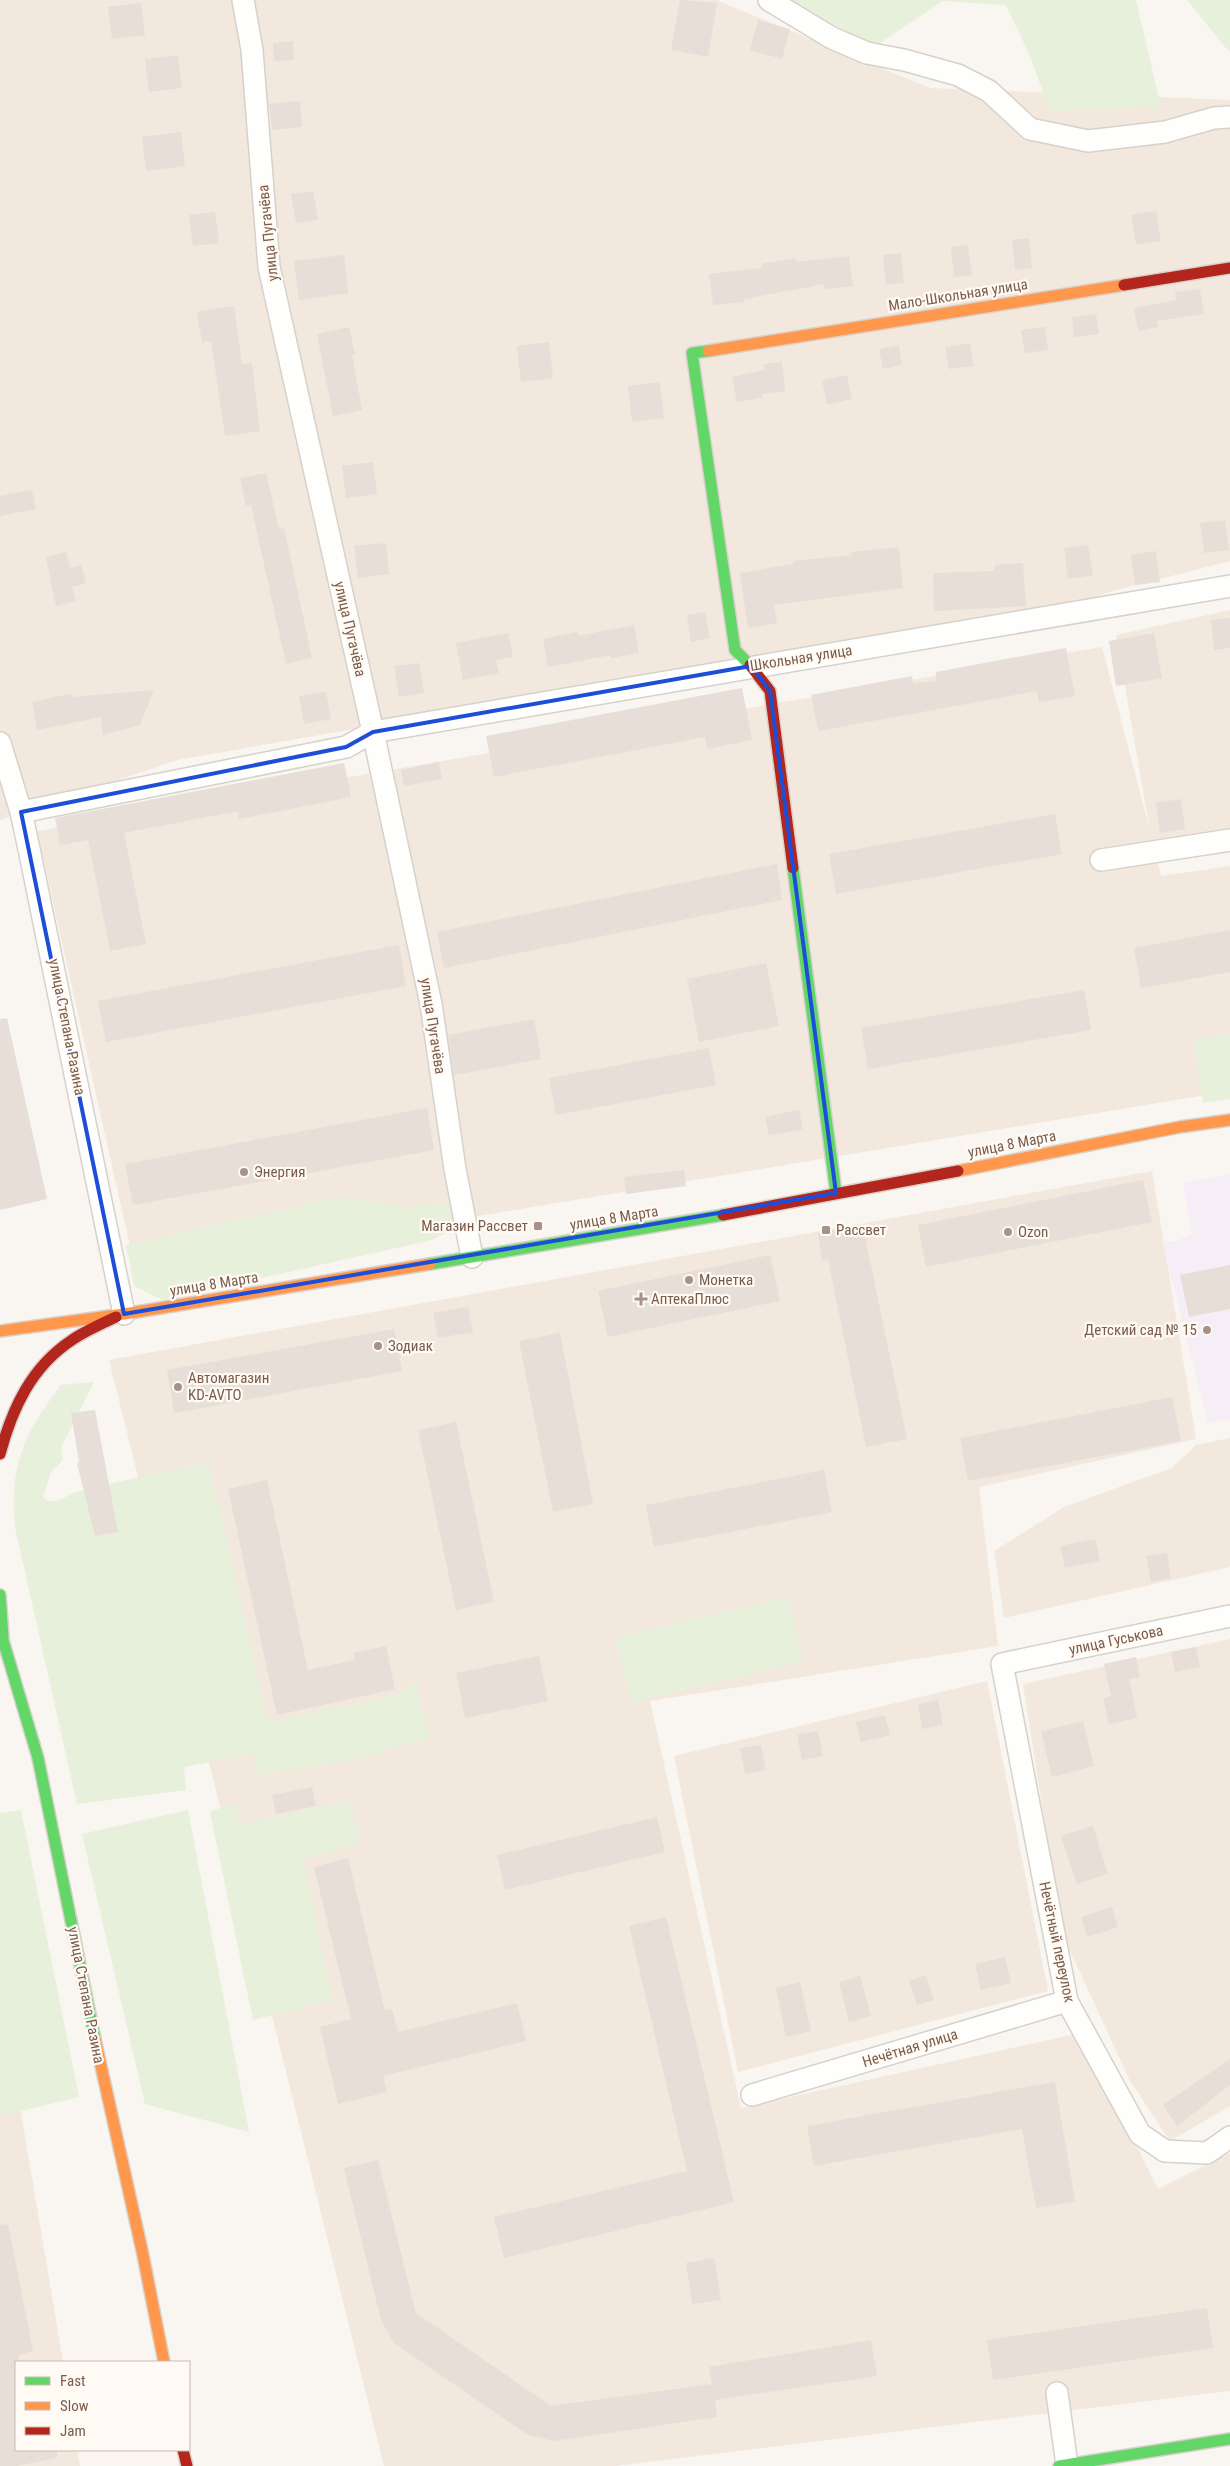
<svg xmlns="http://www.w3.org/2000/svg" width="1230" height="2466" font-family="'Roboto Condensed',sans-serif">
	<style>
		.residential { fill: #f2e8de }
		.education { fill: #f6eef6 }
		.green { fill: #e7f0db }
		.building { fill: #e6ded7 }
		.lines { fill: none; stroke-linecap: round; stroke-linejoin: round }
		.street-casing { stroke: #d7d1cb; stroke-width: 24 }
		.fast-casing { stroke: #d9d2cb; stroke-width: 14 }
		.slow-casing { stroke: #d9d2cb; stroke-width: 14 }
		.jam-casing { stroke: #d9d2cb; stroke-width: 14 }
		.street { stroke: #fefefd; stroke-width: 21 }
		.fast { stroke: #63d668; stroke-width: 11 }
		.slow { stroke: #ff974d; stroke-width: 11 }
		.jam { stroke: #b3261e; stroke-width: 11 }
		.marked { fill: none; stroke: #1d4ed8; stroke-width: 4; stroke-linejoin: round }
		.poi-dot { fill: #a69286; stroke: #fffaf3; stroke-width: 2 }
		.labels { text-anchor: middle; stroke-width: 4.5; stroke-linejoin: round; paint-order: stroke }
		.street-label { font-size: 15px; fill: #7a5c4d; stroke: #fffaf3 }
		.poi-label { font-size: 15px; fill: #7a5c4d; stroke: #fffaf3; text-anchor: start }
	</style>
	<rect width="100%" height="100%" fill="#f9f5f0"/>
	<!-- residential -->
	<path class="residential" d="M0 0H716L930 88 1230 100V561L1109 592 1085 601 177 760 0 820Z
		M1230 610V829L1153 842 1161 876 1230 866V1091L136 1273 37 831 1102 647 1150 831 1116 635Z
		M1152 1171 1196 1439 979 1487 998 1646 650 1701 741 2108 1080 2033 1158 2189 1230 2153V2391L615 2466H384L109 1360Z
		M1230 1438V1567L1004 1618 994 1551 1064 1507 1172 1468 1196 1445Z
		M1230 1639V2106L1170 2141 1129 2079 1062 1933 1023 1684Z
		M987 1681 1048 1991 738 2072 674 1756Z
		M0 1987 63 2362H16V2450H77L80 2466H0Z"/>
	<!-- education -->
	<path class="education" d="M1230 1174V1419L1208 1423 1162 1241H1176L1192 1234 1183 1183Z"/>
	<!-- green -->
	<path class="green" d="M790 0H1136L1161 107 1050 111 1030 56 1006 5 943 1 874 47Z
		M1187 0H1230V53Z
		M1230 1033V1099L1203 1103 1193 1040Z
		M337 1197 403 1207 450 1203 453 1229 432 1240 163 1300 134 1286 126 1245Z
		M94 1382 61 1447 63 1460 51 1472 43 1497C52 1508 66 1495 77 1492 120 1480 165 1472 209 1463L268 1722 401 1694 416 1680 429 1738 353 1760 258 1775 254 1754 184 1767 186 1790 77 1804 15 1527C9 1466 24 1433 61 1385Z
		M788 1597 803 1662 631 1702 616 1637Z
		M348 1800 361 1841 303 1860 333 2000 253 2020 210 1812 235 1802 240 1825Z
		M21 1810 79 2097 0 2116V1813Z
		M188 1810 249 2132 145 2104 82 1834Z"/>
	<!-- building -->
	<path class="building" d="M680 0 717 3 708 57 671 50Z
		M141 3 145 35 112 39 108 7Z
		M758 20 790 29 782 59 750 50Z
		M293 41 294 60 274 61 273 43Z
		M178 55 182 88 149 92 145 59Z
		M300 101 302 127 272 130 269 104Z
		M181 132 185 166 146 171 142 137Z
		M313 191 318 219 296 223 291 194Z
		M1156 211 1161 241 1136 245 1131 215Z
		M215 212 219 243 193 246 189 215Z
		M1029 238 1032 268 1015 270 1012 240Z
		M968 245 972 275 954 277 951 247Z
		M901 253 904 283 886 285 883 255Z
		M344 255 348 293 299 300 294 261Z
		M849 256 853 286 824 289V284L744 299V302L713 305 709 274 762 268 761 264 796 258 797 262Z
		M1200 289 1204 314 1157 321 1158 327 1138 331 1134 308 1176 300 1175 292Z
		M234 306 242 364 252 363 260 431 225 436 211 341 202 342 197 312Z
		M1096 314 1099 334 1074 337 1072 317Z
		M349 327 355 354H352L362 410 333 416 317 334Z
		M1045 327 1048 350 1025 353 1021 330Z
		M549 342 553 378 521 382 517 346Z
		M970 343 974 366 949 369 945 347Z
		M899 345 902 365 883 369 879 349Z
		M782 362 785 391 762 394 763 397 737 402 732 377 765 370 764 364Z
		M847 375 852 399 827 405 822 380Z
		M660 382 664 418 632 422 628 386Z
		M373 462 377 494 346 498 342 466Z
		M266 473 279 529 284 528 312 658 286 664 251 505 246 506 240 478Z
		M32 490 36 509 0 516V496Z
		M1225 520 1229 550 1204 553 1200 523Z
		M386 543 389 574 358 578 354 546Z
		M1088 545 1093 575 1068 579 1064 548Z
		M899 547 903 588 774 605 777 623 748 628 740 573 793 564V561L852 555 851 552Z
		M1156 551 1160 582 1135 585 1131 555Z
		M66 552 70 568 81 565 86 583 72 587 76 601 56 606 46 557Z
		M1023 563 1026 606 934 611 933 573 995 571V565Z
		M705 612 710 638 691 642 687 615Z
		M1230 618V648L1214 650 1211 620Z
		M634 625 639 653 611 658V655L548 667 543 639 577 632 578 636Z
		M508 633 513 657 496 660 499 673 463 680 456 643Z
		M1154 633 1162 678 1116 686 1109 641Z
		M1066 648 1075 696 1039 702 1037 691 818 731 811 695 912 676 913 683 936 681V672Z
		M419 663 424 693 399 697 394 666Z
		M742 688 752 740 707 749 705 737 494 777 486 736Z
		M154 690 140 725 103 735 101 717 37 730 32 702 71 694 72 697Z
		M326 692 331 719 304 724 299 696Z
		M439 762 442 779 404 786 401 770Z
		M344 763 351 797 239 819 238 811 124 833 146 944 110 951 88 840 60 845 55 818Z
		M1181 799 1185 829 1160 833 1156 803Z
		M1055 814 1062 854 836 894 829 854Z
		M777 864 782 900 444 968 437 932Z
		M1230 930V972L1141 988 1134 948Z
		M399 945 406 986 106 1042 98 1001Z
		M766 963 779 1026 699 1042 687 979Z
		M1084 990 1091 1030 868 1069 861 1028Z
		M7 1018 47 1199 0 1210V1019Z
		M534 1019 541 1059 454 1075 448 1035Z
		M709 1048 716 1085 556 1115 549 1078Z
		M427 1108 434 1150 133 1205 125 1164Z
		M799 1110 803 1129 769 1135 765 1117Z
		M684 1170 686 1186 626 1194 624 1177Z
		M1143 1180 1152 1222 926 1267 918 1225Z
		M844 1228V1235L864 1232 907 1439 866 1447 828 1259 822 1260 818 1233Z
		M770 1255 780 1301 608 1337 598 1291Z
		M1230 1265V1309L1189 1317 1180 1275Z
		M468 1307 473 1332 438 1338 433 1313Z
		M394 1329 402 1371 174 1413 167 1370Z
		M560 1333 593 1504 553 1512 519 1341Z
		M1172 1397 1181 1441 968 1481 960 1438Z
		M95 1410 118 1532 95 1536 77 1463 79 1462 71 1413Z
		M456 1422 494 1602 456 1610 418 1430Z
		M824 1470 832 1512 654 1547 646 1505Z
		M267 1480 308 1670 355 1660 354 1653 386 1646 395 1689 277 1715 228 1489Z
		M1095 1539 1100 1561 1065 1568 1060 1546Z
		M1167 1553 1171 1578 1151 1582 1146 1556Z
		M1196 1647 1200 1667 1175 1672 1171 1652Z
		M539 1656 548 1701 465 1718 456 1673Z
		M1136 1657 1140 1677 1129 1679 1137 1718 1109 1724 1103 1698 1111 1696 1104 1664Z
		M938 1700 943 1725 922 1729 918 1704Z
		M885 1715 890 1735 861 1742 856 1722Z
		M1083 1721 1094 1766 1052 1777 1041 1731Z
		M818 1731 823 1756 802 1760 797 1735Z
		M761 1745 766 1770 745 1774 740 1748Z
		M312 1787 316 1806 276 1814 272 1795Z
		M657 1817 665 1852 505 1890 497 1855Z
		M1093 1826 1108 1874 1077 1884 1061 1836Z
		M348 1858 385 2011 392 2009 398 2032 517 2003 526 2041 383 2076 387 2092 338 2104 320 2027 351 2019 314 1867Z
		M1112 1907 1118 1927 1087 1937 1081 1917Z
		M666 1917 734 2202 504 2258 494 2217 687 2171 629 1926Z
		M1005 1957 1011 1983 981 1990 975 1964Z
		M926 1975 934 2000 917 2005 909 1981Z
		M860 1976 871 2016 849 2022 839 1982Z
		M800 1982 811 2031 786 2037 776 1988Z
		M1230 2059V2085L1177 2126 1163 2105Z
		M1055 2082 1075 2201 1036 2208 1022 2129 814 2166 807 2126Z
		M378 2160 416 2313 551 2406 712 2384 709 2367 871 2340 877 2376 715 2400 717 2417 554 2441 528 2435 394 2343 381 2320 344 2168Z
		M8 2224 33 2351 18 2355 19 2362H16V2450H57V2458L16 2466H0V2225Z
		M714 2258 721 2300 692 2304 686 2263Z
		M1207 2308 1213 2348 993 2380 987 2340Z"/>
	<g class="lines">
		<!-- street casing -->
		<g class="street-casing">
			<path id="street" d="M243 0 252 50 269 267 373 732 431 1004 455 1169 472 1257
				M769 0 832 38 867 53 904 60 958 75 989 91 1030 129 1088 141 1165 132 1214 118 1230 117
				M0 743 21 812 29 849 124 1314
				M21 812 346 747 373 732 1230 586
				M1101 860 1230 840
				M1230 1616 1002 1664 1067 2001 1140 2134 1165 2151 1207 2153 1230 2137
				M752 2095 1067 2001
				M1057 2393 1067 2465"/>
		</g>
		<!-- fast casing -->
		<g class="fast-casing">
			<path id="fast" d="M708 351 692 353 735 650 750 665
				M793 868 836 1193
				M430 1264 723 1215
				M0 1595 3 1637
				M0 1630 38 1758 95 2039
				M1059 2466 1230 2439"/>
		</g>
		<!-- slow casing -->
		<g class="slow-casing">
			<path id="slow" d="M708 351 1124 285
				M958 1171 1180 1127 1230 1120
				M0 1331 124 1314 430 1264
				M95 2039 143 2255 164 2362"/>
		</g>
		<!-- jam casing -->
		<g class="jam-casing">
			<path id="jam" d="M1124 285 1230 268
				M750 665 770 691 793 868
				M723 1215 958 1171
				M0 1454C12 1409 31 1367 72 1340 85 1331 101 1324 116 1317
				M183 2450 187 2466"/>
		</g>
		<!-- street -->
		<use href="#street" class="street"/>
		<!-- fast -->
		<use href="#fast" class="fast"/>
		<!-- slow -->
		<use href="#slow" class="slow"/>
		<!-- jam -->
		<use href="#jam" class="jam"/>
	</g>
	<!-- marked area -->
	<path class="marked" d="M751 666 770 691 836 1193 124 1314 21 812 346 747 373 732Z"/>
	<!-- markers -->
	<g class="poi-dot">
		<circle cx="244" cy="1172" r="5"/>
		<rect x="533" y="1221" width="10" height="10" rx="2.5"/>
		<rect x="821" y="1225" width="10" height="10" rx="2.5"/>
		<circle cx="1008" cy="1232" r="5"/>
		<circle cx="689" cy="1280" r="5"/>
		<path d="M638.5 1291.5h5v5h5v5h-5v5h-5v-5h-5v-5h5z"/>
		<circle cx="1207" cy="1330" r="5"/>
		<circle cx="378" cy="1346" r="5"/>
		<circle cx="178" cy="1387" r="5"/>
	</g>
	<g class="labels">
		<!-- street labels -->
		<g class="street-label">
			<text transform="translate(268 233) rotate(-96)" y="5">улица Пугачёва</text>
			<text transform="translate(958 295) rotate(-9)" y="5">Мало-Школьная улица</text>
			<text transform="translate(350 629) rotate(77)" y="5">улица Пугачёва</text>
			<text transform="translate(801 658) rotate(-9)" y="5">Школьная улица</text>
			<text transform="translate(433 1026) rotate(81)" y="5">улица Пугачёва</text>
			<text transform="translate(67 1027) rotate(79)" y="5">улица Степана Разина</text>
			<text transform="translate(1012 1144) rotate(-11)" y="5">улица 8 Марта</text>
			<text transform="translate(614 1218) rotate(-9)" y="5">улица 8 Марта</text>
			<text transform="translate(214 1284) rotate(-9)" y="5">улица 8 Марта</text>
			<text transform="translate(1116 1640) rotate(-12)" y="5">улица Гуськова</text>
			<text transform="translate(1057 1942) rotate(78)" y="5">Нечётный переулок</text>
			<text transform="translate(86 1995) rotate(79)" y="5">улица Степана Разина</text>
			<text transform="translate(910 2048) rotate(-17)" y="5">Нечётная улица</text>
		</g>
		<!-- poi labels -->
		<g class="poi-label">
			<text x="254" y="1177">Энергия</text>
			<text x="528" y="1231" text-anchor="end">Магазин Рассвет</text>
			<text x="836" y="1235">Рассвет</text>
			<text x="1018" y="1237">Ozon</text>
			<text x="699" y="1285">Монетка</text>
			<text x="651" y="1304">АптекаПлюс</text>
			<text x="1197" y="1335" text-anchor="end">Детский сад № 15</text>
			<text x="388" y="1351">Зодиак</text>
			<text x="188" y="1383">Автомагазин<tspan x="188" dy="17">KD-AVTO</tspan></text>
		</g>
	</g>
	<!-- legend -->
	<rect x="15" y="2361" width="175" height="90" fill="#fffaf3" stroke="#cabbb1"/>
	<rect x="25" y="2377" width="25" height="8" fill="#63d668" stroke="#cabbb1"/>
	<text x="60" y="2386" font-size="15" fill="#7a5c4d">Fast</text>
	<rect x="25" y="2402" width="25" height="8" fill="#ff974d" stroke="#cabbb1"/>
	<text x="60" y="2411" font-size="15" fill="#7a5c4d">Slow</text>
	<rect x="25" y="2427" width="25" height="8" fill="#b3261e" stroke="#cabbb1"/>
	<text x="60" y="2436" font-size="15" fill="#7a5c4d">Jam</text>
</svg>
